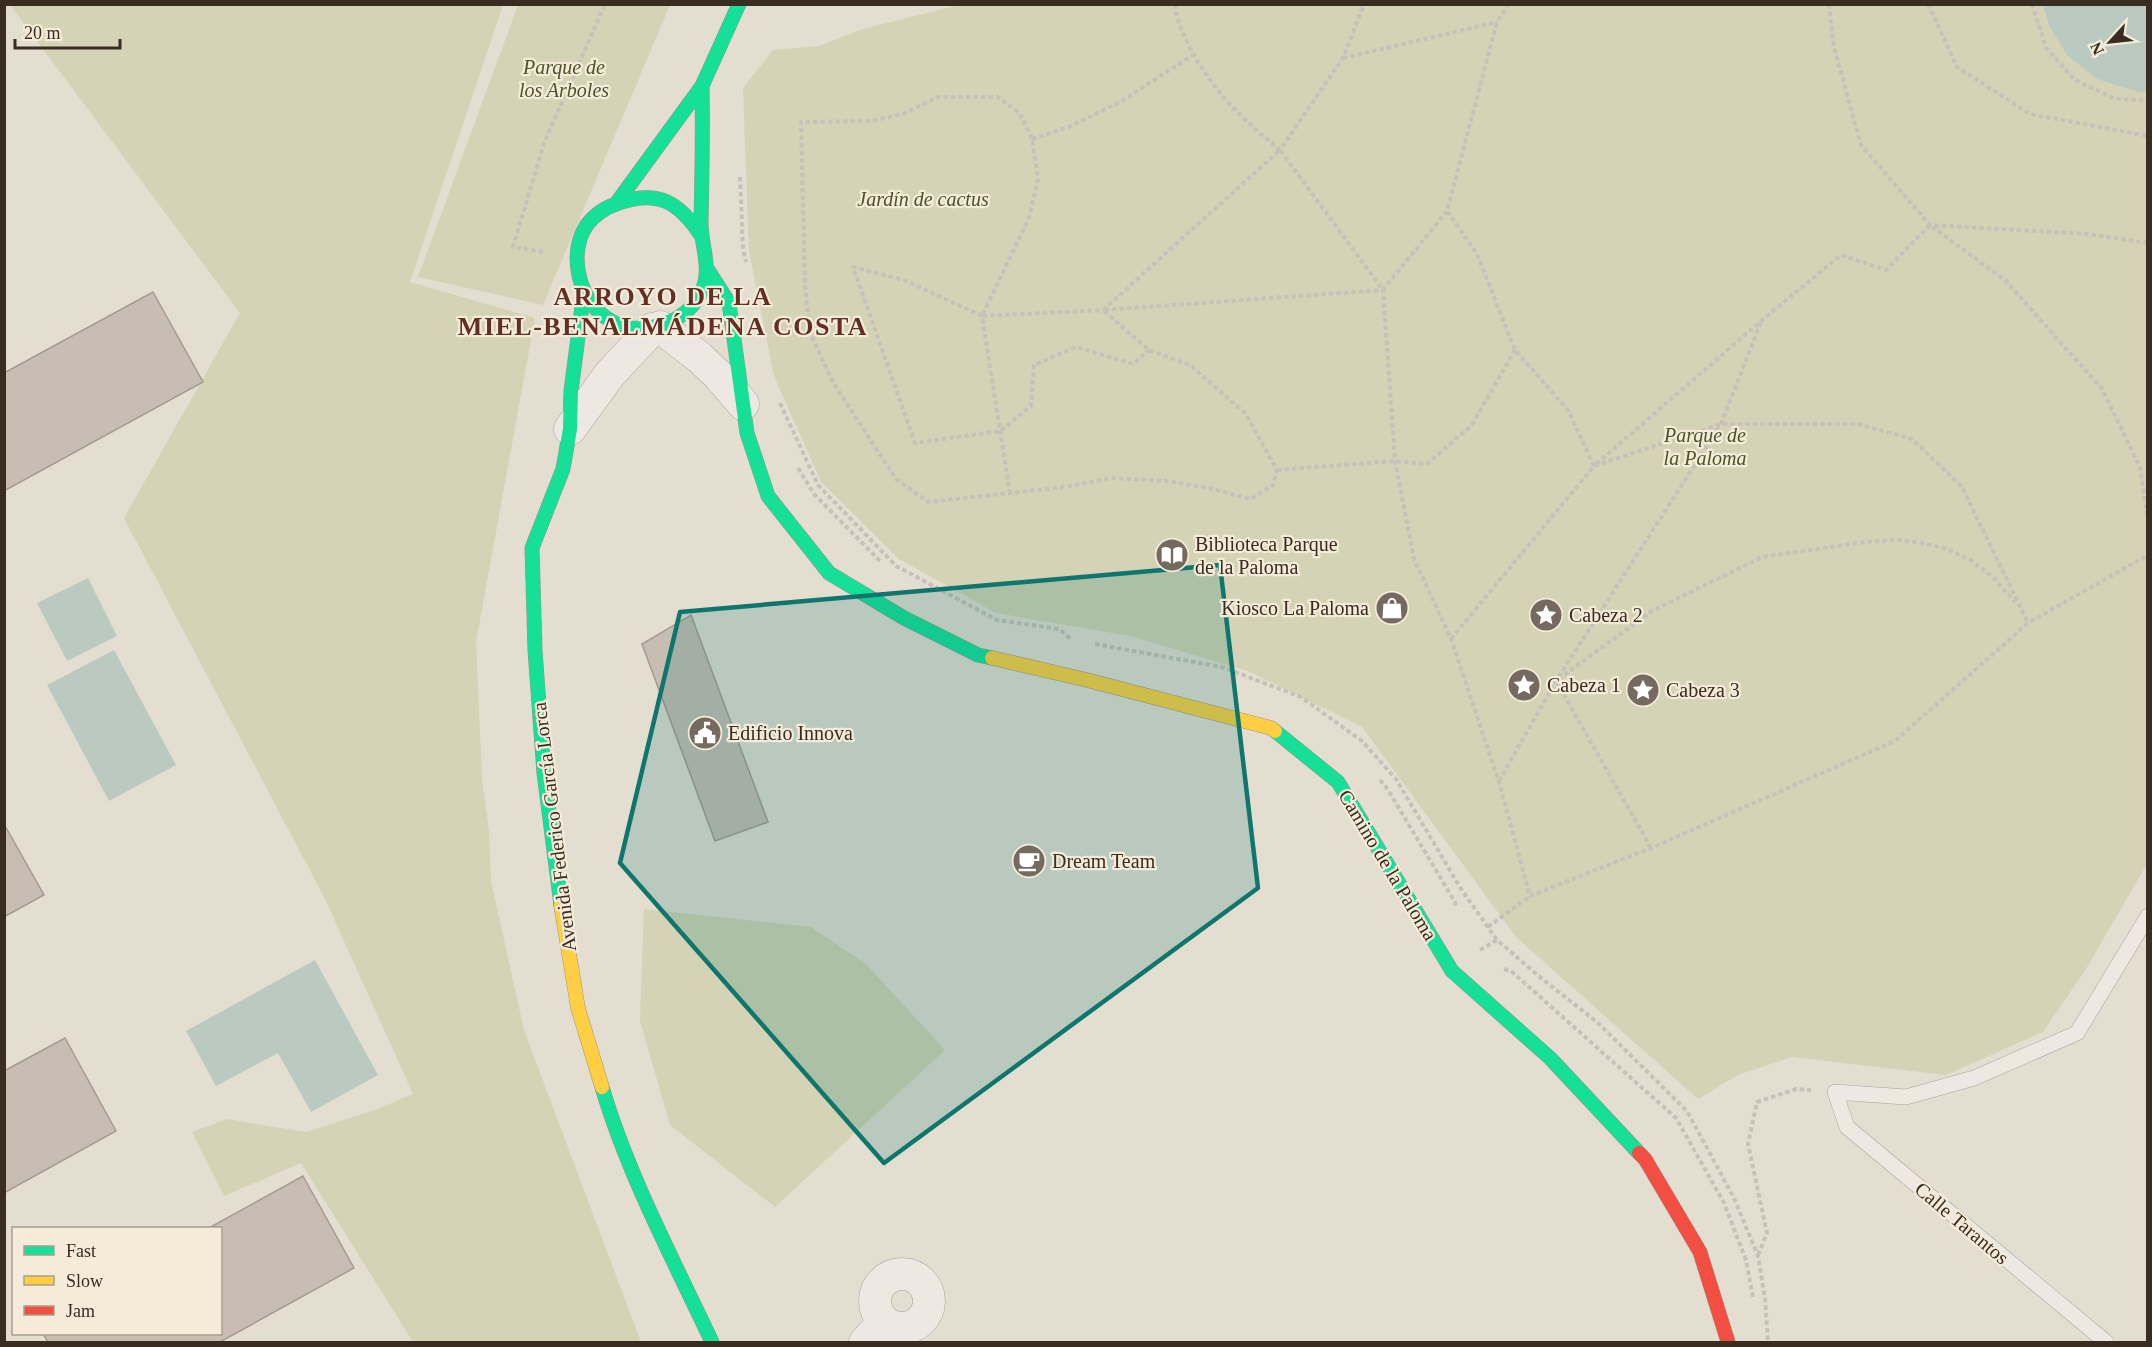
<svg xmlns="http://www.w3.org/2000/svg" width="2152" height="1347" font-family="'Times New Roman',serif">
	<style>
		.green { fill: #d4d3b5 }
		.water { fill: #bbcac0 }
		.building { fill: #c8bdb2; stroke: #a59a90; stroke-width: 1.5 }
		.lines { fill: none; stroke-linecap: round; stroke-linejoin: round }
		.lane-casing { stroke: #aaa399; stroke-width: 16 }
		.street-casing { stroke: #aaa399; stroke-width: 33 }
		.fast-casing { stroke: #9a938a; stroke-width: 15 }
		.slow-casing { stroke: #9a938a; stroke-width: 15 }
		.jam-casing { stroke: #9a938a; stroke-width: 15 }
		.path { stroke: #c6c1b9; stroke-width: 4; stroke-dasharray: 4.5 3; stroke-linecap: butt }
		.lane { stroke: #ede9e2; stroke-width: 15 }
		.street { stroke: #ede9e2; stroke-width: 32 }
		.fast { stroke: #16e098; stroke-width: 14 }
		.slow { stroke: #ffcf43; stroke-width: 14 }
		.jam { stroke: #f24e42; stroke-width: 14 }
		.marked { fill: #0f766e; fill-opacity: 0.2; stroke: #0f766e; stroke-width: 4.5; stroke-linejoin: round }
		.labels { text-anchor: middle; stroke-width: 4.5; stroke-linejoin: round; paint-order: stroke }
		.park-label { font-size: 20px; font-style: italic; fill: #4b5429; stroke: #f4ebd9 }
		.poi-label { font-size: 20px; fill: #392c21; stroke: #f4ebd9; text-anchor: start }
		.street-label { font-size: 20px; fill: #392c21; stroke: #f4ebd9 }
		.district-label { font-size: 26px; font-weight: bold; letter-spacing: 1.5px; fill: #632e23; stroke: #f4ebd9 }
	</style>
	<rect width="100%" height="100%" fill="#e4ded1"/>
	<!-- green -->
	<path class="green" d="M963 4 2147 5V864L2086 969 2043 1032 1946 1075 1792 1057 1738 1075 1698 1099 1516 937 1362 727 1248 671 1130 636 996 613 899 559 821 482 774 376 749 251 743 88 773 50 819 46 863 29Z
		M10 5H503L410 282 535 318 476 642 482 778 489 831 491 881 524 1030 641 1342H413L301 1163 224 1196 192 1132 227 1119 306 1132 375 1110 413 1094 325 899 124 518 240 313Z
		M518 5H670L543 305 418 277Z
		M644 909 811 927 867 965 945 1050 775 1207 670 1125 640 1021Z"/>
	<!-- water -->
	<path class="water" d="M2043 5H2147V92H2139L2097 79 2067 55 2049 25Z
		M88 578 117 636 67 661 37 603Z
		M114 650 176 765 109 801 47 685Z
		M315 960 378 1075 311 1112 278 1053 216 1086 186 1031Z"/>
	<!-- building -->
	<path class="building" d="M153 292 203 382 4 491V373Z
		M691 615 768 822 715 841 642 644Z
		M4 824 44 895 4 917Z
		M65 1038 116 1131 4 1193V1071Z
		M303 1176 354 1268 220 1342H48L43 1334H220V1228H209Z"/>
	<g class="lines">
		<!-- lane casing -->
		<g class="lane-casing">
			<path id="lane" d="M2106 1342 1847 1127 1835 1092 1906 1097 1974 1078 2077 1033 2148 916"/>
		</g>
		<!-- street casing -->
		<g class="street-casing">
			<path id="street" d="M660 327 699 357 719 376 743 404
				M570 429 610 374 652 329
				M875 1301a27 27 0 1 1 54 0a27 27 0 1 1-54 0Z
				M865 1342 884 1322"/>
		</g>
		<!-- fast casing -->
		<g class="fast-casing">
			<path id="fast" d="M702 86C703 132 702 177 701 222 701 248 713 269 701 293 689 316 669 325 646 328 627 330 611 324 597 310 577 289 570 252 586 226 594 215 606 207 619 203 659 189 680 203 702 237
				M618 201 702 86 739 4
				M708 270 729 303 747 433 768 496 829 573 904 618 978 655 992 658
				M1275 731 1338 782 1452 971 1550 1058 1639 1153
				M561 905 544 773 535 650 532 548 563 469 570 429 571 391 584 291
				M602 1087C628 1175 673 1259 712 1342"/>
		</g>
		<!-- slow casing -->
		<g class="slow-casing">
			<path id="slow" d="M992 658 1087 680 1271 728 1275 731
				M561 905 578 1008 602 1087"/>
		</g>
		<!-- jam casing -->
		<g class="jam-casing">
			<path id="jam" d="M1639 1153 1645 1159 1700 1252 1728 1342"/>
		</g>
		<!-- path -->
		<path class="path" d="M1175 4C1176 20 1182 30 1188 44 1211 89 1241 118 1280 150L1343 58 1364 4
			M1509 4 1497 22 1447 211 1477 254 1515 350 1568 410 1594 466 1761 321 1841 255 1886 270 1930 225 2006 281 2102 389 2140 467 2148 521
			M1829 4 1834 47 1861 145 1930 225 2087 234 2148 243
			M1928 4 1957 67 2030 114 2148 136
			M2032 4 2046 48 2075 80 2115 99 2148 100
			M1343 58 1497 22
			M1032 139 1071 126 1120 102 1193 55
			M740 177 743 249 746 262
			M1447 211 1383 290 1280 150 1103 310 982 316 1029 218 1038 179 1032 139 1020 114 998 97H938L905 113 872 121 801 122 805 284 809 331 834 384 896 479 928 502 1065 487 1112 478 1167 481 1209 488 1251 499 1273 485 1277 470 1245 413 1190 365 1149 350 1103 310 1383 290 1395 461 1414 559 1451 639 1499 782 1530 896 1651 848 1895 741 2028 623 2148 555
			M543 252 513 247 544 143 605 4
			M780 403 818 485 896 566 997 620 1059 629 1072 640
			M798 468 814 494 880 561
			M1277 470 1395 461 1427 464 1472 425 1515 350
			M1010 494 982 316 904 280 853 267 915 443 1000 431 1031 406 1034 365 1076 347 1133 364 1149 350
			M1451 639 1594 466 1721 424H1858L1912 439 1962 487 2028 623
			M1095 644 1222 667 1301 697 1362 741 1396 779 1461 889 1497 940 1541 978 1597 1022 1687 1111 1734 1198 1758 1256 1765 1298 1768 1342
			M1380 780 1388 790 1455 902 1456 908
			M1499 781 1556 681 1721 424 1761 322
			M1651 848 1556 681 1652 611 1762 557 1873 541 1898 540 1923 543 1947 549 1972 561 1994 578 2015 602
			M1488 927 1530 896
			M1480 950 1497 940
			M1504 969 1511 971 1676 1118 1724 1203 1746 1260 1753 1297
			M1758 1255 1767 1233 1748 1144 1757 1102 1796 1089 1811 1090"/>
		<!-- lane -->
		<use href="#lane" class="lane"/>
		<!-- street -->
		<use href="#street" class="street"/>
		<!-- fast -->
		<use href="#fast" class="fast"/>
		<!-- slow -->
		<use href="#slow" class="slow"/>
		<!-- jam -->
		<use href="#jam" class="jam"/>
	</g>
	<!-- marked area -->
	<path class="marked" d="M1220 565 1258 888 884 1163 620 863 680 612Z"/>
	<!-- icons -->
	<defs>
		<g id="library-disc" transform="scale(1.725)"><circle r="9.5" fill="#756a5f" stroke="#f4ebd9"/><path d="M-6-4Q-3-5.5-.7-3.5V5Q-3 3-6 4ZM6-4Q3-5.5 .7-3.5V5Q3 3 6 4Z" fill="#fff"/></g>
		<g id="shop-disc" transform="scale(1.725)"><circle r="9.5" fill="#756a5f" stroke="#f4ebd9"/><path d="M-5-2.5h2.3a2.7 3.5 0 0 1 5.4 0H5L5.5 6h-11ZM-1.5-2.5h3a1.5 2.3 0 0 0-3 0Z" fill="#fff"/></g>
		<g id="sight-disc" transform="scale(1.725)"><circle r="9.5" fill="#756a5f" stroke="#f4ebd9"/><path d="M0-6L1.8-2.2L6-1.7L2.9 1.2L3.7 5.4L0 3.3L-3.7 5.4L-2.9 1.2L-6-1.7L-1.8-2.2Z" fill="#fff"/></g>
		<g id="civic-disc" transform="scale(1.725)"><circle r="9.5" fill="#756a5f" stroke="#f4ebd9"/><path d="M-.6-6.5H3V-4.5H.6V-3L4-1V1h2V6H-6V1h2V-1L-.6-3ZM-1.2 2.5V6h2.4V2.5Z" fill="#fff"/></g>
		<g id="cafe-disc" transform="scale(1.725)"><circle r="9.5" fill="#756a5f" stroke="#f4ebd9"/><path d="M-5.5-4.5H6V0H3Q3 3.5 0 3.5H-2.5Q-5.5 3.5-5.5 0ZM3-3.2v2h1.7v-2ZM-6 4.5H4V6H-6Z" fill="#fff"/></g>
	</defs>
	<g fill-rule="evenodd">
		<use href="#library-disc" x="1172" y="555"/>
		<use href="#shop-disc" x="1392" y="608"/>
		<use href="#sight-disc" x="1546" y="615"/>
		<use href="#sight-disc" x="1524" y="685"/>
		<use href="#sight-disc" x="1643" y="690"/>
		<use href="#civic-disc" x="705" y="733"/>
		<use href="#cafe-disc" x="1029" y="861"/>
	</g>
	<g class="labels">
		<!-- park labels -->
		<g class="park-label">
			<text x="564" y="74">Parque de<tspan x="564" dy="23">los Arboles</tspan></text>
			<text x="923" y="206">Jardín de cactus</text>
			<text x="1705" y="442">Parque de<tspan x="1705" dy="23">la Paloma</tspan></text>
		</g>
		<!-- poi labels -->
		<g class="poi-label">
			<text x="1195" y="551">Biblioteca Parque<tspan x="1195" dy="23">de la Paloma</tspan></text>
			<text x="1369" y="615" text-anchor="end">Kiosco La Paloma</text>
			<text x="1569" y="622">Cabeza 2</text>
			<text x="1547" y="692">Cabeza 1</text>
			<text x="1666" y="697">Cabeza 3</text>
			<text x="728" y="740">Edificio Innova</text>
			<text x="1052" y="868">Dream Team</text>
		</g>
		<!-- street labels -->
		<g class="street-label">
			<text transform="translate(554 827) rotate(-97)" y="7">Avenida Federico García Lorca</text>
			<text transform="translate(1388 865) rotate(59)" y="7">Camino de la Paloma</text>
			<text transform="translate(1962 1223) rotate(40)" y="7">Calle Tarantos</text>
		</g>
		<!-- district labels -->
		<g class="district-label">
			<text x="663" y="305">ARROYO DE LA<tspan x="663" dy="30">MIEL-BENALMÁDENA COSTA</tspan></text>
		</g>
	</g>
	<!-- border -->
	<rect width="2152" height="1347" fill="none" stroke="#392c21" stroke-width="12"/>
	<!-- legend -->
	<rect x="12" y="1227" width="210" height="108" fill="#f4ebd9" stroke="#a99f8f" stroke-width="1.5"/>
	<rect x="24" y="1246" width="30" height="9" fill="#16e098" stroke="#a99f8f" stroke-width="1.5"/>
	<text x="66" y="1257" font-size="18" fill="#392c21">Fast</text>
	<rect x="24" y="1276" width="30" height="9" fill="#ffcf43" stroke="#a99f8f" stroke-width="1.5"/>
	<text x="66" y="1287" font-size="18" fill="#392c21">Slow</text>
	<rect x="24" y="1306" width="30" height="9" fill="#f24e42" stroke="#a99f8f" stroke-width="1.5"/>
	<text x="66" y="1317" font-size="18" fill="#392c21">Jam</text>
	<!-- north arrow -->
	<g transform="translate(2110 42) rotate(243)" stroke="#f4ebd9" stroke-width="4.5" paint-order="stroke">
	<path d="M0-4.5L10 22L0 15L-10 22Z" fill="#392c21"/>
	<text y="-9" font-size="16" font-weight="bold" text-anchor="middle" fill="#392c21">N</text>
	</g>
	<!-- scale -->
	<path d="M15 39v9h105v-9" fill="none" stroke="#392c21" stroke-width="3"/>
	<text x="24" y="39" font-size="18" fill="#392c21" stroke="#f4ebd9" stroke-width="4.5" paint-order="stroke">20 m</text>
</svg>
